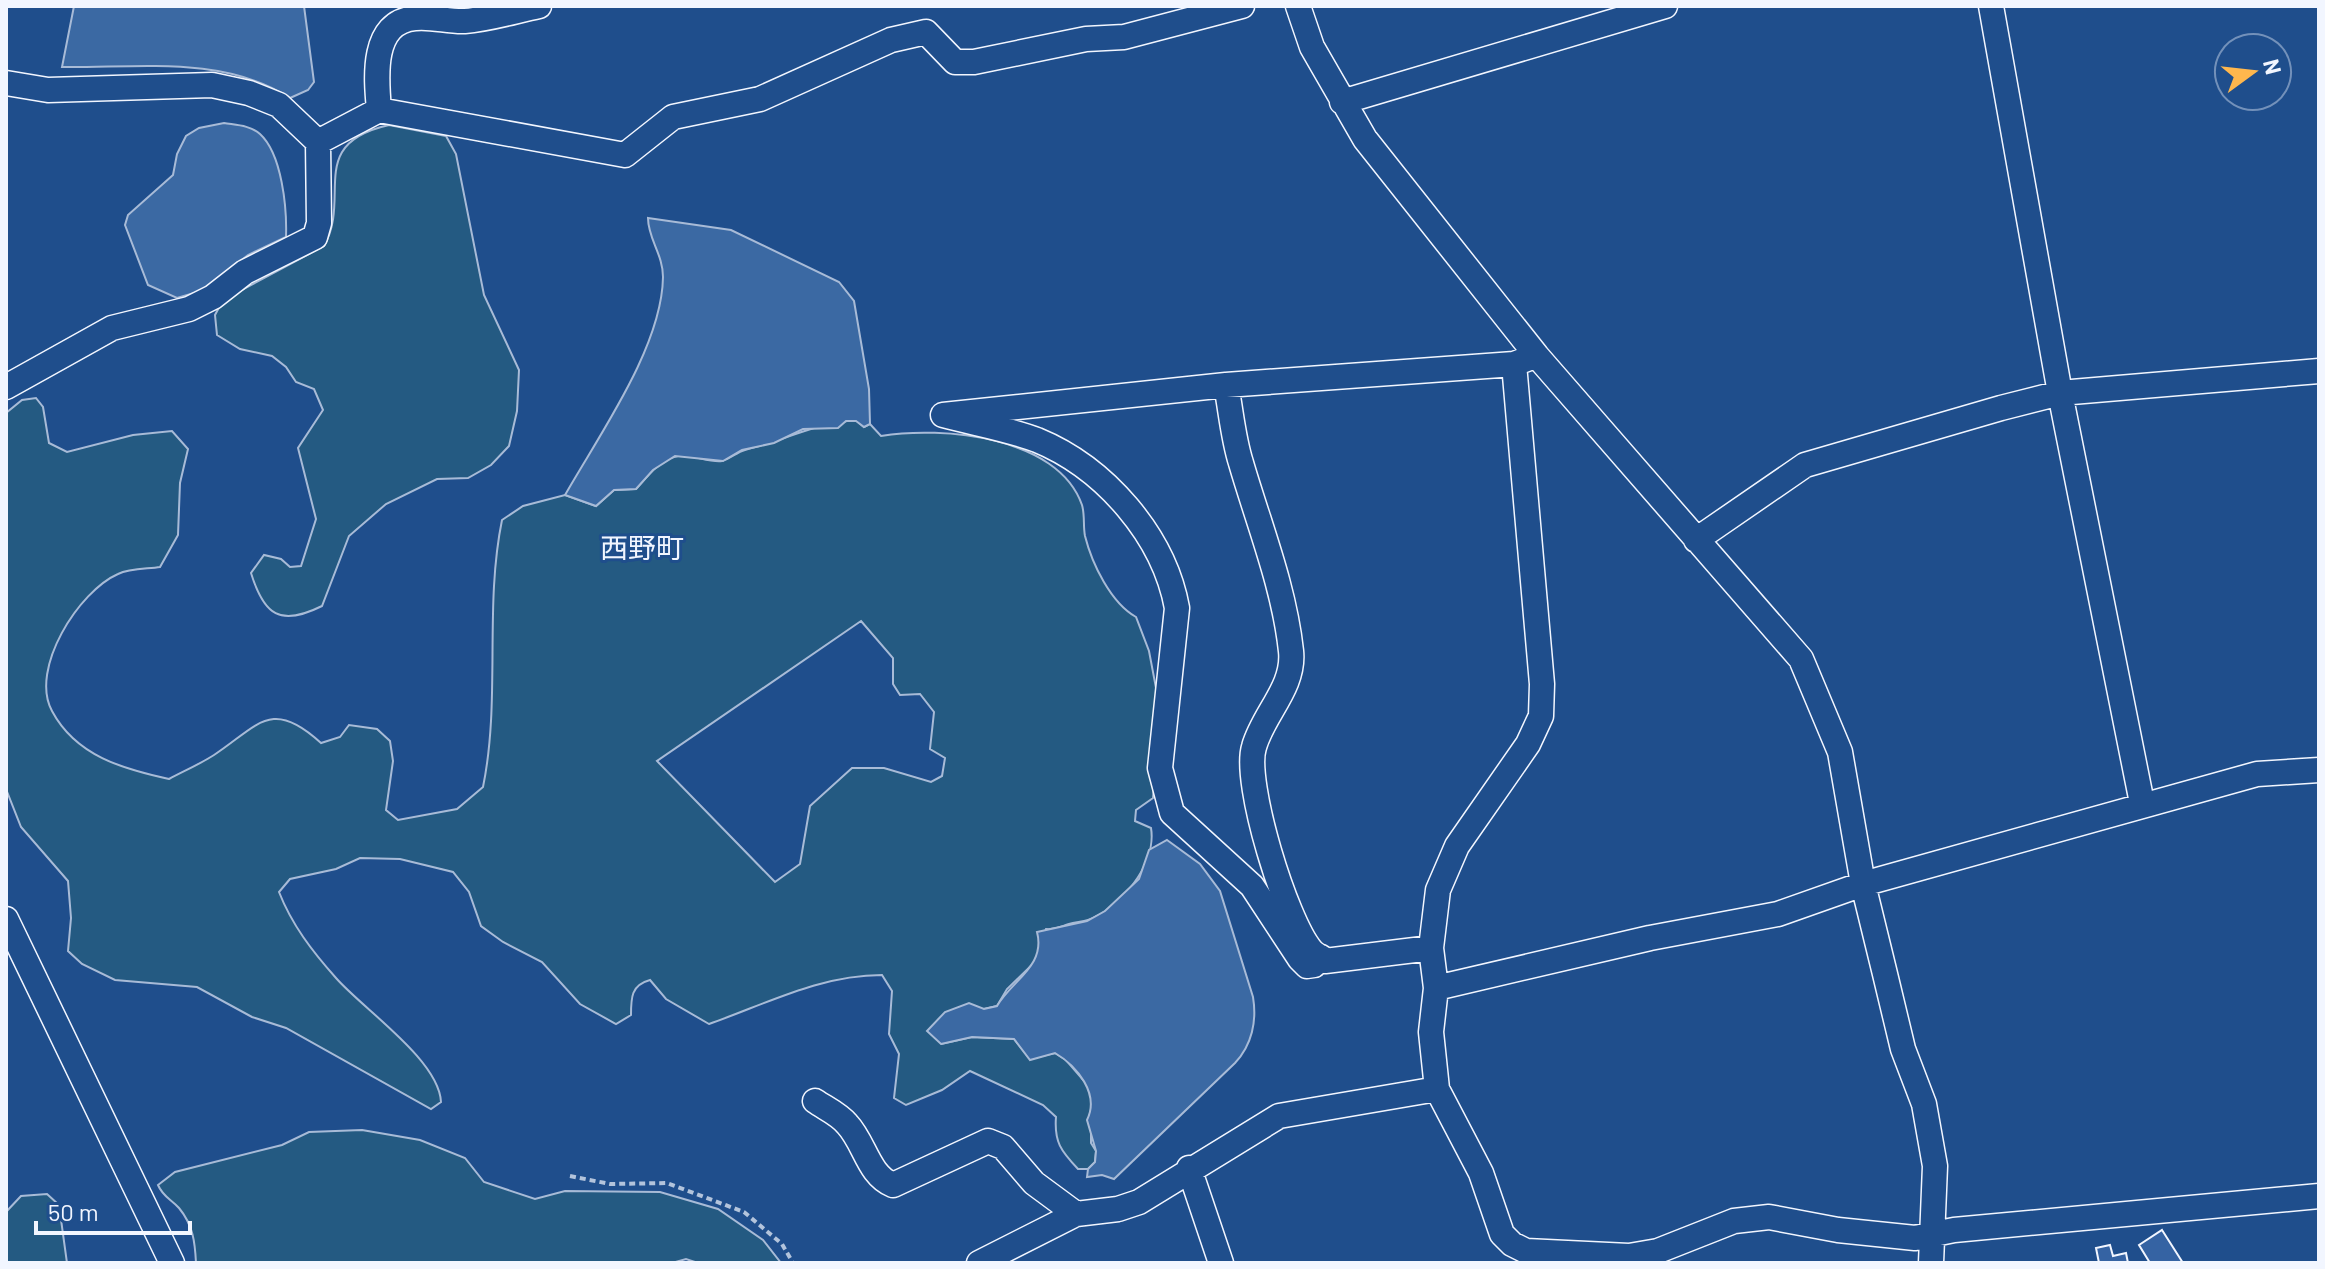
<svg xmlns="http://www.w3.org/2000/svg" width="2325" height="1269" font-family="Barlow,'Noto Sans JP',sans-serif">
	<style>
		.green { fill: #245a82; stroke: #a8bbd7; stroke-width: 2; fill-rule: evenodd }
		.water { fill: #3b69a3; stroke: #a8bbd7; stroke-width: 2 }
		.building { fill: #3563a3; stroke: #f2f6ff; stroke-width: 2 }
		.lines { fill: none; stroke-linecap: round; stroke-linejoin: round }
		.minor-casing { stroke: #f2f6ff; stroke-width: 27 }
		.path { stroke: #b3c4dc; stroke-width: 4; stroke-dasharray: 6 4; stroke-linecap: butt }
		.minor { stroke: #1f4e8c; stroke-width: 24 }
		.labels { text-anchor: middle; stroke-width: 6; stroke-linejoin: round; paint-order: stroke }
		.quarter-label { font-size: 28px; fill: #f2f6ff; stroke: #1f4e8c }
	</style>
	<rect width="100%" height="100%" fill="#1f4e8c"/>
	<!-- green -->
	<path class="green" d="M389 125 446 136 456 154 484 295 519 370 517 411 509 446 491 465 468 478 437 479 386 504 349 536 322 606C280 627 264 615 251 573L264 555 281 559 290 567 301 566 316 519 298 448 323 410 314 389 296 382 286 367 272 356 240 349 217 335 215 315 223 300 324 246C352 197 305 144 389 125Z
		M36 398 43 407 49 443 67 452 133 435 172 431 188 449 180 483 178 535 160 567C148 569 130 568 118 574 79 591 29 669 52 711 76 756 123 769 169 779 184 771 200 764 214 755 258 726 271 697 321 743L340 737 349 725 377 729 390 741 393 761 386 810 398 820 457 809 483 787C501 699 484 608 502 520L523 506 565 495 596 506 614 490 636 489C647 477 658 462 674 457 689 452 707 463 722 461 730 459 737 452 745 450 782 441 816 423 856 420L864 427 870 424 881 436C942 426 1058 436 1082 505 1085 515 1083 526 1085 536 1092 564 1111 603 1136 617L1149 651 1160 709 1153 798 1136 810 1135 821 1151 828C1157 864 1120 909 1088 920 1082 922 1075 922 1069 924 1060 927 1056 930 1046 929L1036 961 1007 989 997 1006 984 1009 941 1044 972 1037 1014 1039 1030 1059 1055 1053 1066 1060 1091 1089V1143L1096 1151 1095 1162 1088 1169H1078C1061 1151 1054 1142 1056 1117L1043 1105 970 1071 942 1090 906 1105 894 1098 899 1054 889 1034 892 991 882 975C820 975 766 1004 709 1024L666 999 650 980C631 985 631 998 631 1015L616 1024 580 1004 542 962 503 942 481 926 469 892 453 872 400 859 360 858 336 869 290 879 279 892C292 925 312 951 336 978 363 1009 439 1060 441 1102L431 1109 286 1028 252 1017 197 987 115 980 82 964 68 951 71 918 68 881 21 827 6 789V413L22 400ZM861 621 893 658V684L900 695 920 694 934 712 930 749 945 758 942 776 931 782 884 768H852L810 806 800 864 775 882 657 761Z
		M362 1130 420 1140 465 1158 484 1182 535 1199 565 1191 660 1192 718 1209 763 1240 781 1263H698L686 1259 672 1263H196C195 1242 193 1225 179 1208 171 1199 163 1197 158 1185L175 1172 282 1145 309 1132Z
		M47 1194 59 1205 67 1263H6V1212L21 1196Z"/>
	<!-- water -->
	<path class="water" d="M74 6H304L314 82 308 90 290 98C223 55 138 68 62 67Z
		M224 123C235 125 250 125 260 134 282 154 287 208 286 237L248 255 201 291 177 298 148 285 125 225 128 215 173 175 177 154 186 136 199 128Z
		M648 218 731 230 839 282 854 301 869 389 870 424 864 427 856 421H846L838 428 803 429 774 443 742 450 723 461 675 456 653 470 636 489 614 490 596 506 565 495C599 435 662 347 663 277 663 254 648 239 648 218Z
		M1167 840 1200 864 1220 891 1253 997C1257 1021 1252 1045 1235 1063L1114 1179 1102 1175 1087 1177 1088 1169 1095 1162 1096 1151 1087 1120C1100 1094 1077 1066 1055 1053L1030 1060 1014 1039 972 1037 941 1044 927 1031 945 1012 969 1003 984 1009 997 1006C1012 980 1046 966 1037 932L1087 921 1105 911 1139 879 1149 850Z"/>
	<!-- building -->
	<path class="building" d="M2162 1230 2183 1263H2150L2139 1245Z
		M2110 1245 2113 1256 2126 1253 2128 1263H2099L2096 1248Z"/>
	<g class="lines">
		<!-- minor casing -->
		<g class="minor-casing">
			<path id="minor" d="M1298 6 1312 47 1365 139 1537 356 1801 659 1840 752 1863 884 1885 974 1903 1049 1924 1104 1935 1166 1931 1263
				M1991 6 2060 393 2142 803
				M6 83 48 90 212 85 249 93 279 105 318 142 379 110 625 155 673 117 760 99 891 40 926 32 955 62H974L1086 39 1124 37 1242 6
				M1342 102 1665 6
				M379 110C376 77 371 22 415 18 432 16 449 22 465 21 490 19 515 11 539 6
				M1514 364 1542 684 1541 716 1528 744 1457 846 1438 890 1431 948 1436 988 1431 1032 1437 1089 1481 1173 1502 1234 1512 1244 1526 1251 1629 1256 1658 1251 1734 1221 1769 1217 1838 1230 1915 1238 1954 1230 2319 1196
				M1226 385C1231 411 1233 438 1241 463 1259 525 1284 586 1291 651 1295 687 1263 714 1254 747 1243 782 1286 921 1311 950 1314 954 1321 957 1325 961L1431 948
				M6 387 112 328 189 309 213 297 245 272 315 237 319 223 318 142
				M1696 540 1805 465 2001 408 2060 393 2319 371
				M6 919 172 1263
				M1321 957 1314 965 1307 966 1300 959 1252 886 1172 813 1160 768 1177 608C1164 536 1105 468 1037 440 1008 429 973 423 943 415L1226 385 1514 364 1527 359
				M1436 988 1650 938 1778 914 1863 884 2257 774 2319 770
				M815 1101C825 1108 839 1114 847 1124 865 1143 868 1175 893 1185L988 1141 1003 1147 1034 1183 1076 1214
				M1189 1168 1221 1263
				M979 1263 1076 1214 1118 1209 1139 1202 1279 1116 1437 1089"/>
		</g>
		<!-- path -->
		<path class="path" d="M570 1176 610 1184 667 1183 744 1212 782 1244 793 1263"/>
		<!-- minor -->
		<use href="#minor" class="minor"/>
	</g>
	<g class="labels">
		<!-- quarter labels -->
		<g class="quarter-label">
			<text x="642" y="558">西野町</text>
		</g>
	</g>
	<!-- border -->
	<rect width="2325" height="1269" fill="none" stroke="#f2f6ff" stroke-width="16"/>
	<!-- north arrow -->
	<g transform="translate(2253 72) rotate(75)"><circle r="38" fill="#1f4e8c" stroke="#7391ba" stroke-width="2"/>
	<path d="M0-6L14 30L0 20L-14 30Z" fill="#ffb74d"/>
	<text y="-12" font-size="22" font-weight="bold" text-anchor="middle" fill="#f2f6ff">N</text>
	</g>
	<!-- scale -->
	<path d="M36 1221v12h154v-12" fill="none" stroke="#f2f6ff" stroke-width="4"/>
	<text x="48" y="1221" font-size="24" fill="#f2f6ff" stroke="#1f4e8c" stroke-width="6" paint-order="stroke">50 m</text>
</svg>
